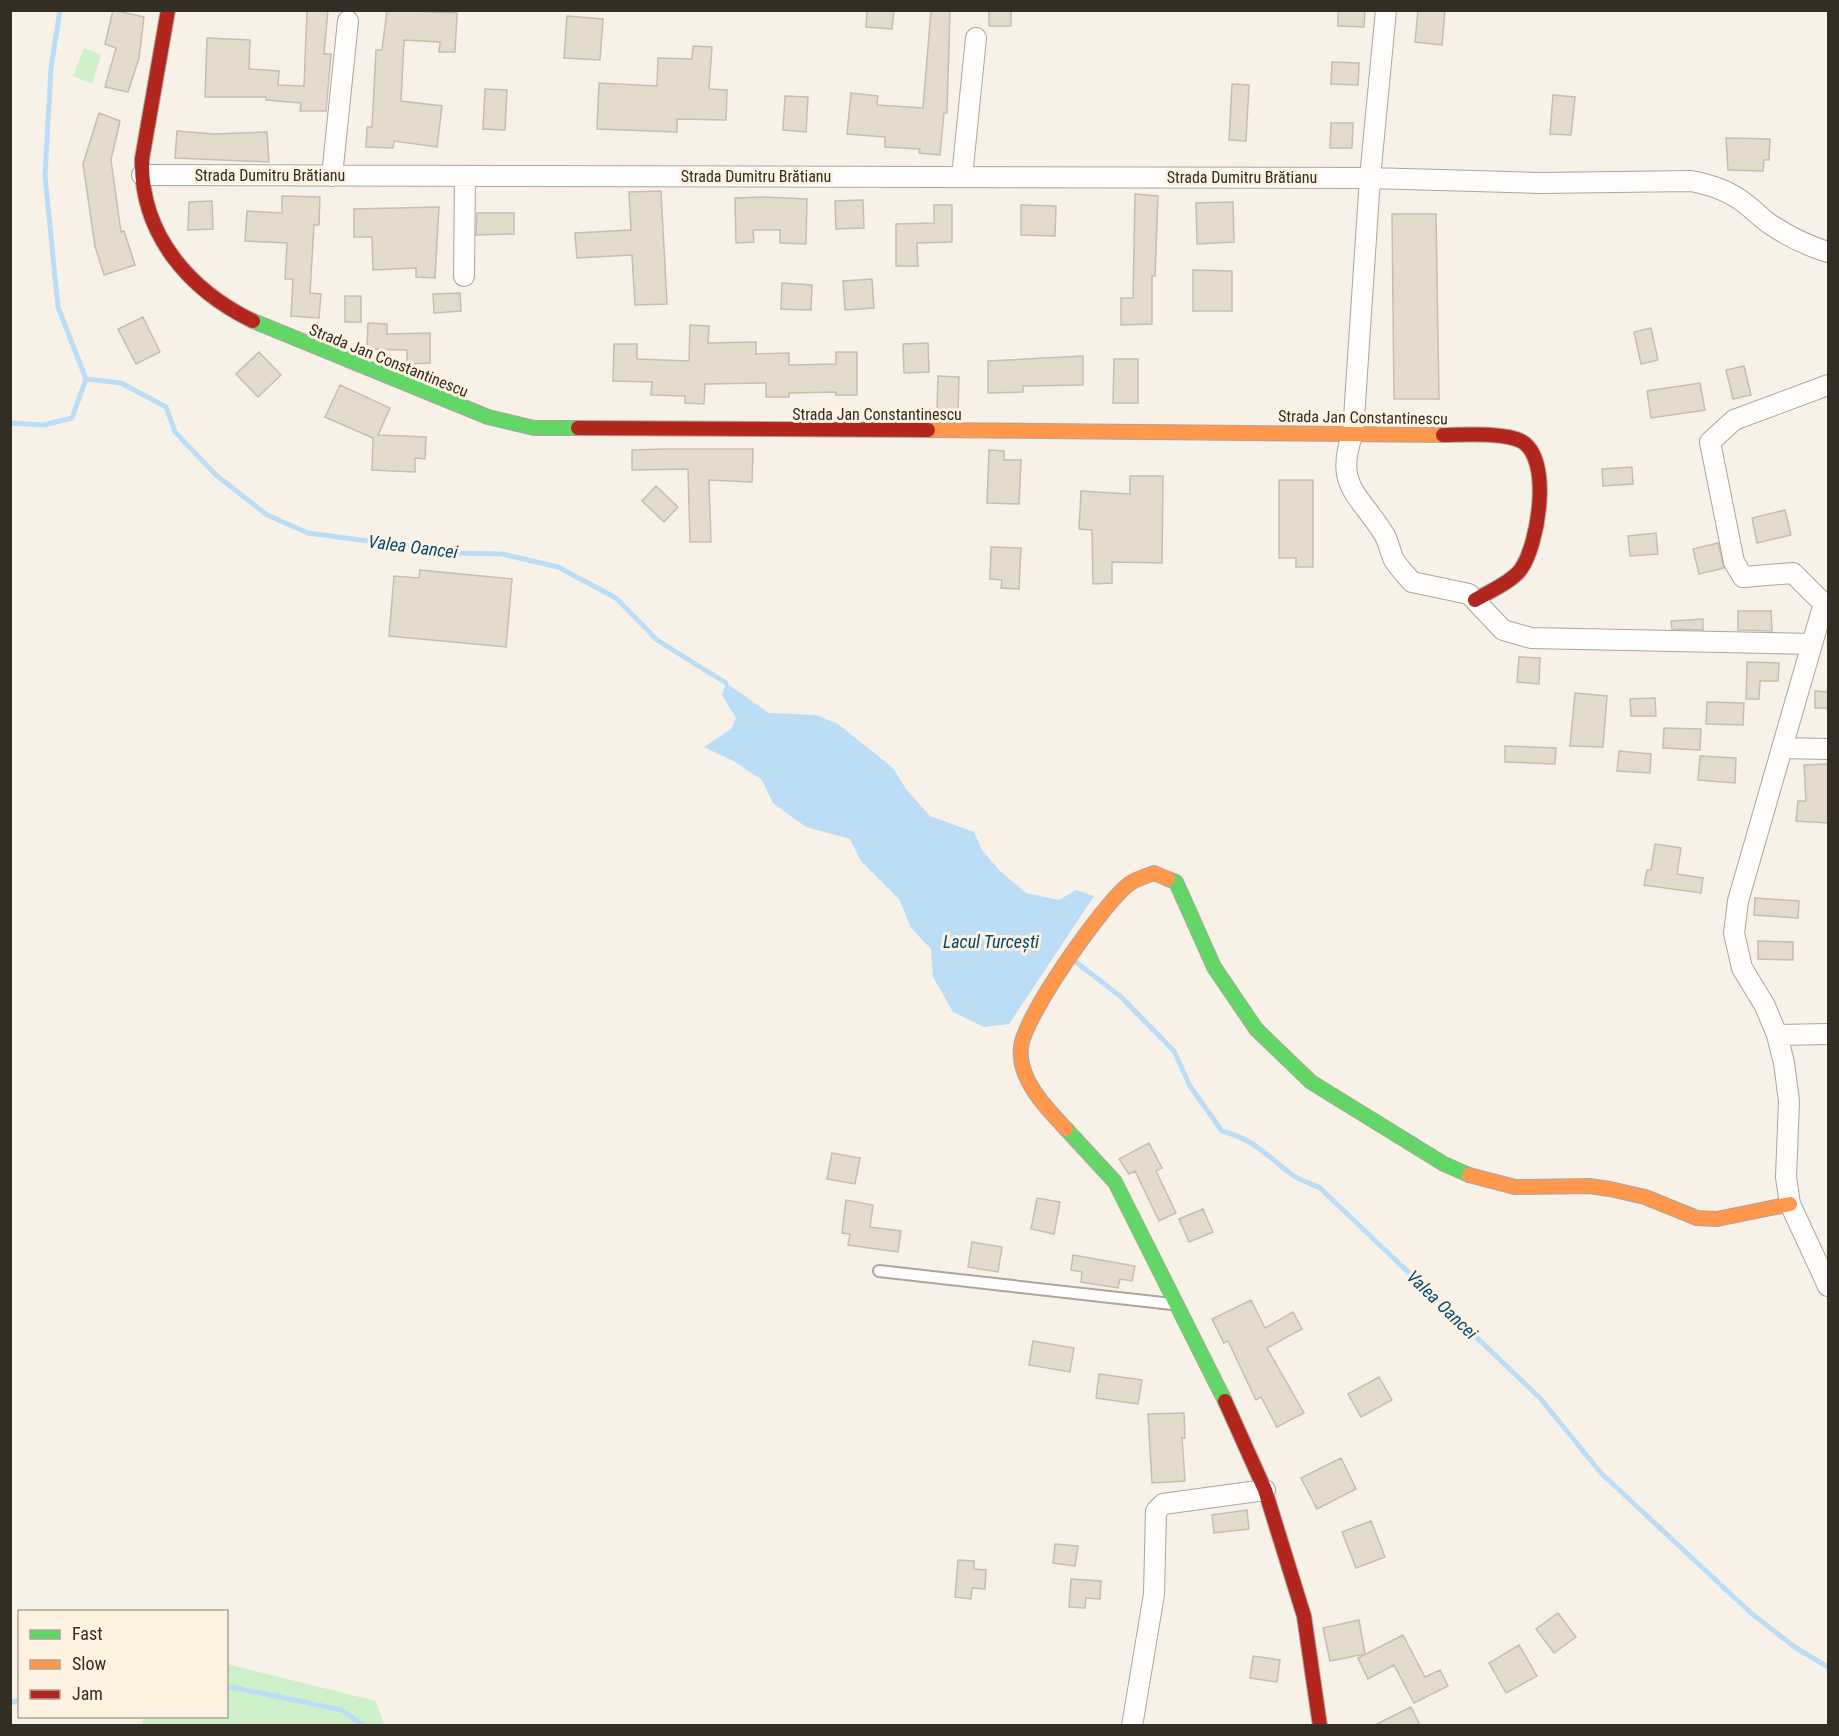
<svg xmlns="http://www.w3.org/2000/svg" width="1839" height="1736" font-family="'Roboto Condensed',sans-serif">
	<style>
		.green { fill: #cff1ca }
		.water { fill: #bcddf6 }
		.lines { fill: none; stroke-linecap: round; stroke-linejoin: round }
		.stream { stroke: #bcddf6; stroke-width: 5 }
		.building { fill: #e5dbcd; stroke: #c4beb5; stroke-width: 1.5 }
		.lane-casing { stroke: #aca69d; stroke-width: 14 }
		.street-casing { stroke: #aca69d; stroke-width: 22 }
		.fast-casing { stroke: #aca69d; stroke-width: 16 }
		.slow-casing { stroke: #aca69d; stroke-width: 16 }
		.jam-casing { stroke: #aca69d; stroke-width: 16 }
		.lane { stroke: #fefdfc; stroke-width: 10 }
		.street { stroke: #fefdfc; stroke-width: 20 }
		.fast { stroke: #63d668; stroke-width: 14 }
		.slow { stroke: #ff974d; stroke-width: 14 }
		.jam { stroke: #b3261e; stroke-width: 14 }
		.labels { text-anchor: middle; stroke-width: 6; stroke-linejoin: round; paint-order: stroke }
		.street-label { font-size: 16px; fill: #342d23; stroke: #fef2e2 }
		.water-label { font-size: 18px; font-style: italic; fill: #024973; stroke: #fef2e2 }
	</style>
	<rect width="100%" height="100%" fill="#f8f1e8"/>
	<!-- green -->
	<path class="green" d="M84 48 101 55 92 84 73 76Z
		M227 1664 376 1701 384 1725H142L143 1717 226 1716Z"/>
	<!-- water -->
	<path class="water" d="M726 683 769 713 816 715 838 724 893 768 906 789 930 816 974 832 982 850 1000 871 1026 893 1059 900 1076 890 1094 896 1009 1024 984 1027 953 1012 933 977 931 949 911 928 899 899 861 861 850 839 806 827 773 803 762 780 735 762 704 747 731 729 736 718 722 695Z"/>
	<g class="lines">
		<!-- stream -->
		<path class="stream" d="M60 10 51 68 45 176 58 307 86 379 121 383 166 407 175 432 216 475 267 515 308 533 458 553 502 554 558 567 616 598 657 640 726 683
			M10 423 44 425 72 418 86 379
			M1076 962 1121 997 1174 1051 1190 1086 1222 1131C1258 1141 1266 1156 1294 1176 1302 1181 1312 1184 1320 1188L1540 1398 1601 1473 1751 1613 1796 1648 1828 1667
			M226 1686 342 1710 364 1726
			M10 1703 20 1700"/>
	</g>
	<!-- building -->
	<path class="building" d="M113 10 144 17 139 58 128 92 105 87 116 48 105 44Z
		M307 10H328L324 54H331L326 111H300L301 103 266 100V97H205L207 38 250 40 249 69 279 71 278 85 304 86Z
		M387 10 457 13 455 52H439L440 42 404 40 401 101 442 106 437 147 394 141 393 148 366 147 367 127H372L376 50H382Z
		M867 10H894L892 29 866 27Z
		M931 10H950L947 113H944L940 155 919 153 920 149 885 147V137L847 134 851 93 878 96 877 105 923 108Z
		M989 10H1011V26H989Z
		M1338 10H1365L1364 27 1338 26Z
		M1418 10H1445L1442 45 1415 42Z
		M567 16 603 19 600 60 564 58Z
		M693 46 712 47 709 89 727 90 726 120 677 119V132L597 129 599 83 657 86 658 58 692 59Z
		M1332 62 1359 63 1358 85 1331 84Z
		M1232 84 1249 85 1246 141 1229 140Z
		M485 89 507 90 505 130 483 129Z
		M1553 95 1575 97 1571 135 1550 134Z
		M785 96 808 97 806 132 783 130Z
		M99 113 120 121 111 160 121 232 124 231 135 265 104 275 95 246 83 164Z
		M1331 123H1353L1352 148H1330Z
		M177 131 214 134 267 132 269 162 175 158Z
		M1726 138 1770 139 1769 160H1764L1763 171 1728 170Z
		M661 191 667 304 635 305 632 255 577 258 575 233 631 230 629 192Z
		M1135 194 1158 196 1155 276H1152V324L1121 325V298H1133Z
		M282 196 320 197 319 225H314L310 293 321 294 319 318 291 316 293 279H285L287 243 245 241 247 211 282 213Z
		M763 197 807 199 806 244 780 243V230H753L754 242 736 243 735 198Z
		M863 200 864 228 836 229 835 201Z
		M212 201 213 229 188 230 189 202Z
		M1233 202 1234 242 1197 244 1196 203Z
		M934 205H952V242L917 243 918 266H896V224L934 223Z
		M1021 205 1056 206 1055 236 1021 235Z
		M439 207 435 278 416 277V268L373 270 372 237H354V209Z
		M477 213H514V234L476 235Z
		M1392 214H1436L1439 399H1394Z
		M1193 270 1232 271V311H1193Z
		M872 279 874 308 845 310 843 281Z
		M782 283 812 285 811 310 781 309Z
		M460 293 461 311 434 313 433 294Z
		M345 296H361V322H345Z
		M143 317 160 352 136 364 118 329Z
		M368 323 387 324V334L430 333V363L407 364V350L367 349Z
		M690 325 709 326 708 343 756 342V354L789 353V365L836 364V352H857V395H836V392L789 393V397H766V383L705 384 704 404 685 403V396L651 395 652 382 613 381 614 344H637V359L689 361Z
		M1651 328 1658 360 1641 364 1634 332Z
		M928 343 929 372 904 373 903 344Z
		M259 352 281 375 258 397 236 374Z
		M1083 356V385L1023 386V392L988 393V361Z
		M1114 359H1138V403H1113Z
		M1744 366 1751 395 1733 399 1726 370Z
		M938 376 959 377 958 412 937 411Z
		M1700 383 1705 410 1651 418 1647 391Z
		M340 385 390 408 378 435 426 437 425 459 415 458V472L372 470 373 438 325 417Z
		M663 449H753L752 482 709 480 711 542H690L688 469 632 470V450Z
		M989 450 1004 451V460H1021L1019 504 987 503Z
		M1632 467 1633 484 1603 486 1602 469Z
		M1130 476H1163L1162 563 1112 562V583L1093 584 1092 530 1079 529 1081 491 1130 494Z
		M1279 480H1313V567H1296V558H1279Z
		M656 486 678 507 664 522 642 501Z
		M1785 510 1791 535 1757 543 1752 518Z
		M1656 533 1658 554 1630 556 1628 536Z
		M1718 543 1724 568 1699 574 1693 549Z
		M991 547 1021 548 1019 589 1001 588 1002 580 990 579Z
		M420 570 512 579 506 647 389 636 394 576 419 578Z
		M1738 611H1771L1772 631 1738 630Z
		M1703 619V630L1672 629 1671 621Z
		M1519 657 1540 658 1539 684 1517 682Z
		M1747 662 1779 663 1778 681H1760L1759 699H1746Z
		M1815 691 1828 692V708H1815Z
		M1575 693 1607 696 1603 747 1570 746Z
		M1655 698 1656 716H1631L1630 699Z
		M1707 702 1744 703 1743 725 1706 724Z
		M1664 728 1701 729 1700 750 1663 748Z
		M1505 746 1556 748 1555 764 1505 762Z
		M1619 751 1651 754 1650 773 1617 771Z
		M1700 756 1736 758 1735 783 1698 780Z
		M1828 764V823L1796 821 1798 801H1806L1804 765Z
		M1655 844 1681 848 1677 874 1703 878 1701 893 1644 885 1647 870H1651Z
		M1755 898 1799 901 1798 918 1754 915Z
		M1758 941 1793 942V960L1758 959Z
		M1149 1143 1162 1168 1156 1171 1176 1213 1159 1221 1135 1171 1129 1174 1119 1159Z
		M832 1153 860 1158 855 1184 827 1179Z
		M1037 1198 1060 1202 1054 1234 1031 1229Z
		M846 1200 873 1205 870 1227 901 1231 898 1252 848 1245 850 1234 842 1233Z
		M1203 1209 1213 1232 1189 1242 1179 1219Z
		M972 1242 1002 1247 998 1272 968 1267Z
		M1073 1255 1135 1266 1132 1281 1120 1279 1118 1288 1081 1282 1082 1272 1071 1270Z
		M1251 1300 1265 1328 1293 1312 1302 1329 1267 1348 1304 1413 1277 1427 1261 1397 1256 1400 1228 1341 1224 1343 1212 1319Z
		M1033 1341 1074 1348 1070 1372 1029 1365Z
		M1099 1374 1142 1380 1138 1404 1096 1398Z
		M1379 1377 1392 1400 1361 1417 1348 1394Z
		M1184 1413 1185 1438H1182L1185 1481 1152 1483 1148 1414Z
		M1341 1458 1356 1489 1317 1509 1301 1478Z
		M1247 1510 1249 1529 1214 1533 1212 1515Z
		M1371 1521 1385 1557 1356 1568 1342 1532Z
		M1055 1544 1078 1546 1075 1566 1053 1563Z
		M958 1560 974 1561V1569L986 1570 985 1589 972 1588 971 1599 955 1597Z
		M1071 1579 1101 1581 1100 1599 1086 1598 1085 1608 1069 1607Z
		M1558 1613 1576 1637 1554 1653 1536 1629Z
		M1359 1620 1365 1654 1330 1661 1323 1628Z
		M1403 1635 1425 1677 1440 1670 1448 1686 1414 1703 1394 1665 1368 1679 1358 1658Z
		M1519 1645 1537 1676 1506 1693 1489 1663Z
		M1253 1656 1280 1660 1277 1682 1250 1678Z
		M1411 1707 1420 1725H1375Z"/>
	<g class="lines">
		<!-- lane casing -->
		<g class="lane-casing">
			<path id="lane" d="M879 1271 1172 1304"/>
		</g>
		<!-- street casing -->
		<g class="street-casing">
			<path id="street" d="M1386 10 1370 178 1353 433C1334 485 1358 493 1384 534 1389 542 1390 552 1394 560 1399 568 1406 575 1412 582L1469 594 1503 630 1531 638 1812 644
				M142 175 1370 178 1540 183 1691 181C1712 185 1730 191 1747 205 1756 212 1763 220 1773 226 1791 238 1808 246 1828 252
				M332 176 348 21
				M962 177 976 38
				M464 276 465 176
				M1828 603 1822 610 1812 644 1738 901 1734 933 1742 968 1765 1006 1777 1035 1784 1063 1789 1101 1786 1177 1790 1204 1828 1286
				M1826 606 1793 573 1743 577 1734 562 1710 442 1734 420 1828 385
				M1782 748 1828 749
				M1777 1035 1828 1034
				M1132 1726 1154 1594 1156 1511 1163 1504 1265 1490"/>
		</g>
		<!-- fast casing -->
		<g class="fast-casing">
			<path id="fast" d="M253 321 488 417 534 428H578
				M1168 879 1176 882 1214 967 1256 1029 1311 1082 1444 1164 1469 1175
				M1066 1129 1115 1182 1225 1401"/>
		</g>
		<!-- slow casing -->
		<g class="slow-casing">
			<path id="slow" d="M928 430 1443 435
				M1066 1129C1046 1108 1017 1078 1021 1047 1025 1015 1103 904 1129 884 1136 879 1146 876 1154 873L1168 879
				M1469 1175 1515 1187 1589 1186 1610 1189 1645 1197 1697 1218 1717 1219 1790 1204"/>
		</g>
		<!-- jam casing -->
		<g class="jam-casing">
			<path id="jam" d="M168 10 142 159C140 234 189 290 253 321
				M578 428 928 430
				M1443 435C1464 435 1503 432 1521 441 1553 458 1538 545 1521 569 1512 582 1488 592 1475 600
				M1225 1401 1265 1490 1304 1616 1320 1726"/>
		</g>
		<!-- lane -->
		<use href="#lane" class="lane"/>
		<!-- street -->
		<use href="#street" class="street"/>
		<!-- fast -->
		<use href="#fast" class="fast"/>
		<!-- slow -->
		<use href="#slow" class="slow"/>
		<!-- jam -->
		<use href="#jam" class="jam"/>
	</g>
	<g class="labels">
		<!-- street labels -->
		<g class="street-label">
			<text x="270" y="181">Strada Dumitru Brătianu</text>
			<text x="756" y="182">Strada Dumitru Brătianu</text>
			<text x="1242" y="183">Strada Dumitru Brătianu</text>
			<text transform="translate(389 360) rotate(22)" y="6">Strada Jan Constantinescu</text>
			<text x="877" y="420">Strada Jan Constantinescu</text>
			<text transform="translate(1363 417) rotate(1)" y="6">Strada Jan Constantinescu</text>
		</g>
		<!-- water labels -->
		<g class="water-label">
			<text transform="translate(413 547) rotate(7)" y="6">Valea Oancei</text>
			<text x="991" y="948">Lacul Turcești</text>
			<text transform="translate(1442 1305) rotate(44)" y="6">Valea Oancei</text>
		</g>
	</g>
	<!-- border -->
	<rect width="1839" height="1736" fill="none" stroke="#342d23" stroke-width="24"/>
	<!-- legend -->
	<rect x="18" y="1610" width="210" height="108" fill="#fef2e2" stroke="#ada396" stroke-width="1.5"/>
	<rect x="30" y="1630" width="30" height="9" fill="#63d668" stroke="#ada396" stroke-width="1.5"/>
	<text x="72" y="1640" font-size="18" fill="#342d23">Fast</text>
	<rect x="30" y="1660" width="30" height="9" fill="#ff974d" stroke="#ada396" stroke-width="1.5"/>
	<text x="72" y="1670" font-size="18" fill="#342d23">Slow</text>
	<rect x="30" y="1690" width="30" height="9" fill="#b3261e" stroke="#ada396" stroke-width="1.5"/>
	<text x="72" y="1700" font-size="18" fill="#342d23">Jam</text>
</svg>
